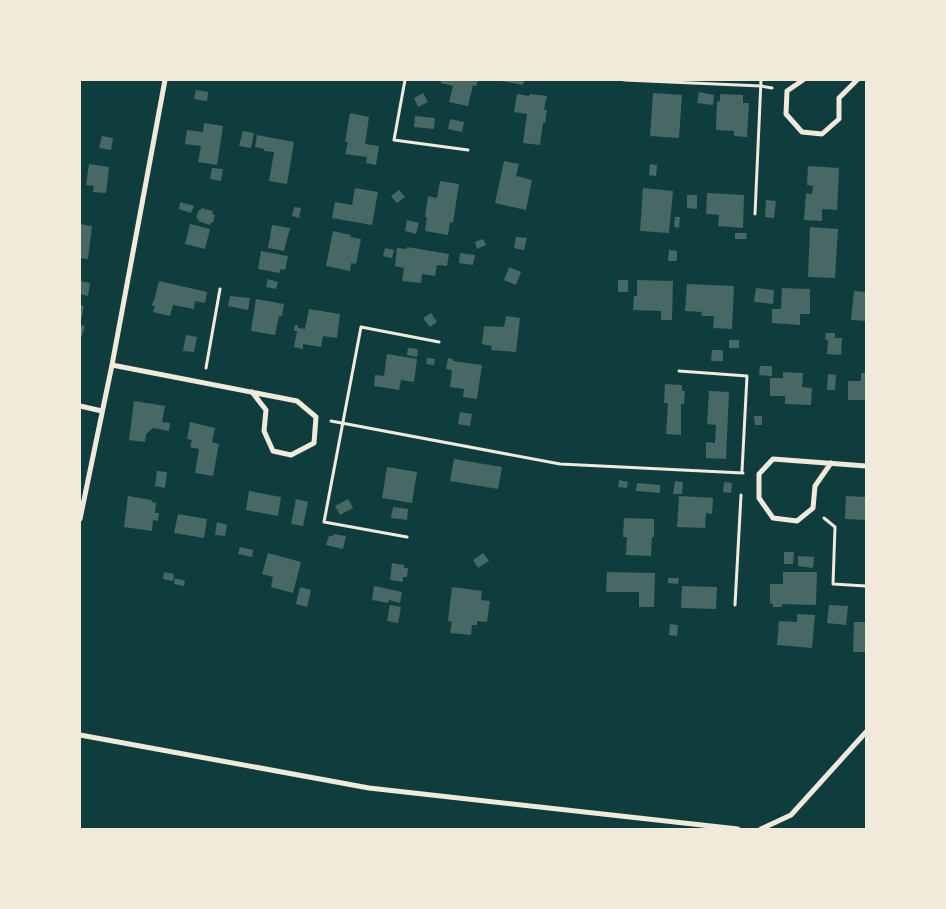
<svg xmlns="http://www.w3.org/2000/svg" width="946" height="909" font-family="Raleway,sans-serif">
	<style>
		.building { fill: #486865 }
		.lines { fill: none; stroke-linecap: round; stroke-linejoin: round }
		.path { stroke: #f1e9da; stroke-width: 3 }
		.minor { stroke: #f1e9da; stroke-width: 5 }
	</style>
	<rect width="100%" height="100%" fill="#0f3d3e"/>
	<!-- building -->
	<path class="building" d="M441 80H478L476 86 473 85 468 106 449 102 453 86 441 83Z
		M501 80H524L523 85 501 81Z
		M196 90 208 92 207 101 194 99Z
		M699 92 714 95 713 105 697 103Z
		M423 93 428 102 418 107 414 98Z
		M653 93 682 95 679 138 650 136Z
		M517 94 529 96 530 94 547 96 544 110H547L545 123H543L540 145 523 143 527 114 514 112Z
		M720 94 743 95V103H749L747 137 734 136V131L716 130 717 102 720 101Z
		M350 113 369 117 365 144 379 146 376 165 366 163 367 157 345 154 348 142H345Z
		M415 116 435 118 434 129 414 127Z
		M450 119 464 122 462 132 448 129Z
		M204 123 223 126 217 165 198 162 201 146 185 144 187 130 203 132Z
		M243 131 254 133 251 148 239 146Z
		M257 135 294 142 287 184 269 181 274 152 264 151V149L255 147Z
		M102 136 113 138 111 150 99 148Z
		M504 161 519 164 516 176 532 180 526 210 495 203Z
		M89 164 109 167 106 193 93 192 94 186 86 185Z
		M650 164 657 165 656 176 649 175Z
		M808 166 839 168 837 210 822 209V221L804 220 806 193 812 194 813 186 807 185Z
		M212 168 223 169 221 181 210 179Z
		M440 181 459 184 453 223 450 222 448 235 425 231 427 217H425L428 196 437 198Z
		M355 188 378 192 372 225 332 218 335 202 352 205Z
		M643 188 673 191 669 233 640 231Z
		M399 190 405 197 397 203 391 196Z
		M707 193 744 195 743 228 718 226 719 215 706 214Z
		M687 195H697V209L687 208Z
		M766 200 776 201 774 218 765 217Z
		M180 202 194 206 191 213 179 209Z
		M294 207 301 208 299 218 292 216Z
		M201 208 213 211 212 214 215 215 213 223 211 222 210 225 198 221 199 219 196 218 199 210H201Z
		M675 217H680L679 228 674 227Z
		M407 220 419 223 416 234 405 231Z
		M80 224 92 226 88 259 80 258Z
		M190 224 210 229 205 249 185 244Z
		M272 225 290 228 284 251 268 248Z
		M810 227 838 229 835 278 808 277Z
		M333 231 351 235 350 237 361 239 356 264 351 263 350 271 326 266Z
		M735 233H747L746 239H735Z
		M516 237 527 238 524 250 514 248Z
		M483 239 486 245 477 249 475 242Z
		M407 247 449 254 447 266 437 265 435 276 422 274 421 283 402 281 404 268 395 266 397 248 407 249Z
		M385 248 394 250 392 258 383 256Z
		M669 250 677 251V261H668Z
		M261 251 288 256 285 270 280 269V273L258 269Z
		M460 253 475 255 473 265 459 263Z
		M509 267 521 272 516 285 504 280Z
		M268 279 278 282 276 289 266 287Z
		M618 280H628V292H618Z
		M637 280 673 281 672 320H661V311L633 310 634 296H637Z
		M80 281 90 283 88 296 80 294Z
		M159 281 207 292 205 303 195 301 194 309 173 305 170 316 153 312 155 306H152L153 301H154Z
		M687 284 734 286 732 329 713 328 714 316H701L702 312 685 311Z
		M756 288 774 290 773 304 754 302Z
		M782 288 810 289V314H800V325L772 323V309H781Z
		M854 291 866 292V321L851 320Z
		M230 296 250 298 248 310 228 306Z
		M256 299 284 304 282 316H279L275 335 251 331Z
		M80 305 84 306 81 321H80Z
		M309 309 340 314 337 338 323 336 321 347 303 344V349L294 347 297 331H294L295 325H298V328L305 329Z
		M431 313 437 322 430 327 423 318Z
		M506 316 520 318 516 352 491 350 492 346 482 344 484 326 504 327Z
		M80 325 85 326 82 336 80 335Z
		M826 333H835V338H842L841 355 827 354 828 340H825Z
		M186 335 197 337 194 352 183 351Z
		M729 340H739V348H729Z
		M408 348 418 349 417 357 407 355Z
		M712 350H723V361H711Z
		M387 354 417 359 414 382 401 380 399 390 374 386 375 375 384 376Z
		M427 358 435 359 434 365 426 364Z
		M448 358 453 359V361L482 365 477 399 463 397 464 389 450 387 452 370 446 369Z
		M760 366H772V376L759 375Z
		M783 372 803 373 802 387 812 388 811 405 785 404V396H770V378H783Z
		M861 373H866V400H848V381H861Z
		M828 374 836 375 835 390H827Z
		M665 384 682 385V391H685L684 404H681V435L666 434 668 403H664Z
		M709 391 729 392 726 459 706 458V442L715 443 716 425 707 424Z
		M134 401 165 406 162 422 170 423 169 431 153 428 146 434 145 442 129 440Z
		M460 412 472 414 470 426 458 424Z
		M754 416H762V425H755Z
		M190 422 215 428 212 442 219 444 213 476 195 473 199 449 190 447 192 440 187 439Z
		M454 459 502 467 498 489 450 481Z
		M387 467 417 472 412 503 382 498Z
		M157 471 167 472 165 488 155 486Z
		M619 480 628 482 627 488 618 487Z
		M675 481 683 482 682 494H673Z
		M724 482 732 483 731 493 723 492Z
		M637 483 660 485V493L636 491Z
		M249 491 281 497 278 516 246 510Z
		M128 496 152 500V502L156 503 155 513H159L158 521 153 520 152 531 124 527Z
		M679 496 713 498 712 514 706 513 705 528 677 527Z
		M846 496 866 497V520L845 519Z
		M296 499 308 502 303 526 291 524Z
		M348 499 353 508 340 515 335 506Z
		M393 507 408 509 407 520 391 518Z
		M178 514 207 519 204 538 174 533Z
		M624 518 654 519V537H652L651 556 626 555 627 537H623Z
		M217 522 227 525 225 536 215 535Z
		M334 534 346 536 343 549 326 545 329 536H333Z
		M240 547 253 550 252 557 238 554Z
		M784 552H794L793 564H784Z
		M268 553 301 562 293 593 271 587 273 577 262 574Z
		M483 553 489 561 478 568 473 560Z
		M798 556 814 557 813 568 798 566Z
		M392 563 404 565V568H408L407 577H403V582L390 580Z
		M164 572 174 574 173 581 163 579Z
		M607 572 655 573 654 607H639V592H606Z
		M783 572H817L816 605 782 604V607H773V604L770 603V584H783Z
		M175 578 185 581 184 586 174 584Z
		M668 578H679L678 584 668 583Z
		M374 586 402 592 400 603 389 600 388 603 372 600Z
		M682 586 717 587 716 609 681 608Z
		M300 587 311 590 307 607 296 604Z
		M452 587 482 591 481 600 490 601 487 622 477 621V625H472L471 635 450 633 452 622 448 621Z
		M390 605 401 607 398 623 387 621Z
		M829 605 848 606 846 625 827 623Z
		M797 614 815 615 812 648 777 645 779 621 797 622Z
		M854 622H866V652H853Z
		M670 624 678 625 677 636 669 635Z"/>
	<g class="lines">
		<!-- path -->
		<path class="path" d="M405 80 394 140 468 150
			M624 80 761 86 772 88
			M755 214 761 80
			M206 368 220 289
			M679 371 747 376 742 471
			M331 421 560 464 743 473
			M824 518 835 527 833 584 866 586
			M407 537 324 522 361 327 439 342
			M735 605 741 495"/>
		<!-- minor -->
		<path class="minor" d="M803 80 787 91 786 114 802 132 822 134 839 119V98L857 80
			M112 365 297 401 316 417 314 443 291 455 273 451 264 431 266 410 252 392
			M80 406 102 411
			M831 463 815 486 813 508 797 521 773 518 759 498V474L773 459 866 466
			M80 519 112 365 165 80
			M80 735 369 788 738 829
			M761 829 791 815 866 732"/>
	</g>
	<!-- border -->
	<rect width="946" height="909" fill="none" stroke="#f1e9da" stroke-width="162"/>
</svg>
